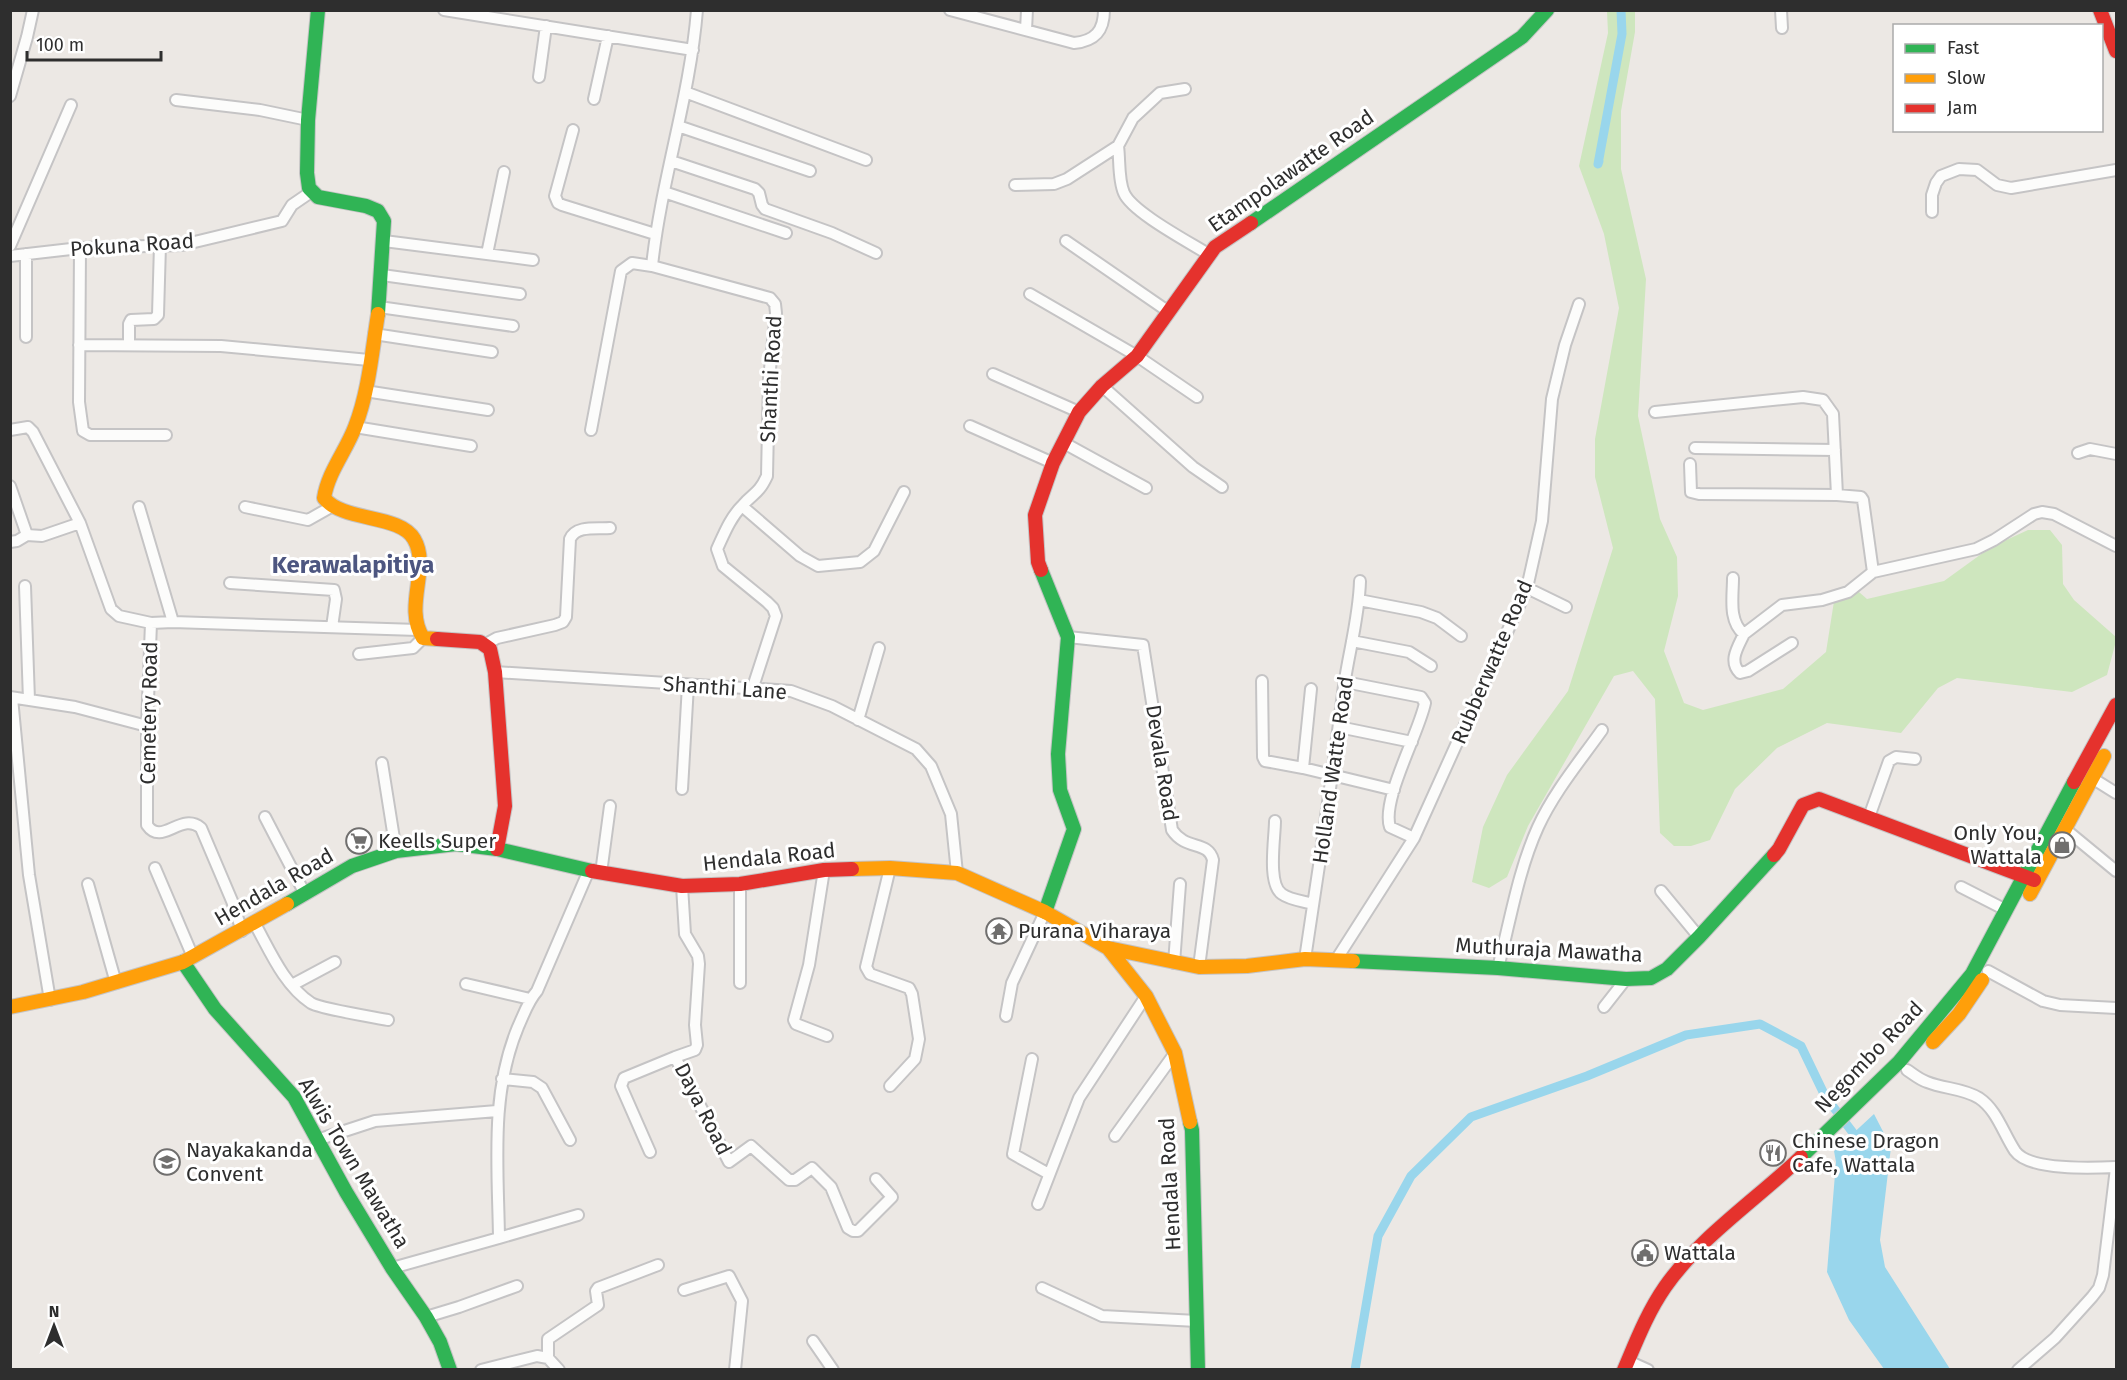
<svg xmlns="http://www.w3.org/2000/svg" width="2127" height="1380" font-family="'Fira Sans',sans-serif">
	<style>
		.green { fill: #cee6be }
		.water { fill: #99d6ec }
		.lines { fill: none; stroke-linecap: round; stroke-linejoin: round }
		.canal { stroke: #99d6ec; stroke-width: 9 }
		.street-casing { stroke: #c5c4c5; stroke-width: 14 }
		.fast-casing { stroke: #c5c4c5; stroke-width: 16 }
		.slow-casing { stroke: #c5c4c5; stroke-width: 16 }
		.jam-casing { stroke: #c5c4c5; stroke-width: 16 }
		.street { stroke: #fcfcfb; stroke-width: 10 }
		.fast { stroke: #30b455; stroke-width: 14 }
		.slow { stroke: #ff9f0a; stroke-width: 14 }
		.jam { stroke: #e5322d; stroke-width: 14 }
		.labels { text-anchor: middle; stroke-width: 6; stroke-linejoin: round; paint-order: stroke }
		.street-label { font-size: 21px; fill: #2e2e2e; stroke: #fff }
		.poi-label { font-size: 21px; fill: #2e2e2e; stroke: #fff; text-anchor: start }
		.quarter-label { font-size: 24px; font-weight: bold; fill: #4d5680; stroke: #fff }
	</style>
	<rect width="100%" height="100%" fill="#ece8e4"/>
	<!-- green -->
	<path class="green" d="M1607 11H1635V32L1621 111V169L1646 279 1638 416 1660 519 1677 557 1678 596 1664 651 1684 703 1703 710 1783 689 1826 652 1835 595 1852 586 1867 599 1944 581 1991 547 2028 530H2050L2062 545 2063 584 2074 600 2116 637V641L2107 675 2072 692 1957 678 1938 688 1901 733 1827 723 1777 748 1735 789 1710 840 1691 846H1674L1660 833 1655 699 1633 671 1614 676 1528 826 1507 877 1489 888 1472 882 1483 827 1507 775 1568 691 1613 548 1595 477V439L1619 308 1604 234 1579 166 1608 33Z"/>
	<!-- water -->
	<path class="water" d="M1874 1114 1891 1147 1880 1240 1885 1267 1950 1369H1884L1849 1320 1827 1272 1836 1162 1834 1151Z"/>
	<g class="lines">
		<!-- canal -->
		<path class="canal" d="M1599 161 1598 164 1622 34 1621 10
			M1355 1370 1378 1236 1411 1176 1471 1117 1587 1076 1686 1035 1760 1024 1801 1046 1825 1096 1860 1142"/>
		<!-- street casing -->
		<g class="street-casing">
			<path id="street" d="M444 10 693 50
				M697 10C690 97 661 180 652 266L770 298 775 304 776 313 769 378 767 476C758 495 754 492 742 506 730 518 724 534 717 549L723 566 767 602 773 608 776 616 752 690
				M950 10 1074 43C1095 41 1104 31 1104 10
				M1781 10 1782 28
				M1026 30 1027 10
				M539 77 546 26
				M685 92 866 160
				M10 96 27 37 33 10
				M594 99 608 36
				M176 100 260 110 308 120
				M678 126 810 171
				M573 130 555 196 558 203 562 205 655 234
				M1118 146C1120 160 1118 180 1124 193 1132 212 1189 242 1208 254
				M671 161 755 189 759 193 762 205 765 209 832 233 876 253
				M1015 185 1054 184 1067 179 1118 146 1133 118 1160 93 1185 89
				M664 192 786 233
				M1932 212V195L1936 183 1941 176 1959 169 1977 170 1997 185 2011 188 2116 170
				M384 241 533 260
				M1066 241 1169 312
				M10 246 71 105
				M80 248 79 402 83 431 90 435H166
				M26 254V337
				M487 254 504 172
				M10 256 80 248 182 245 282 221 292 205 311 192
				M382 275 520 294
				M1030 294 1137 356 1197 397
				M379 307 513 326
				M374 334 492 352
				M79 345 221 346 369 360
				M129 345V324L131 320 154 319 158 315 160 245
				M993 374 1079 412
				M1102 386 1193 467 1222 487
				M365 391 488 410
				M1655 412 1803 397 1823 400 1833 414 1837 495 1861 497 1863 500 1873 572
				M970 426 1053 463
				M355 427 471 446
				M10 430 28 427 33 432 80 523 111 609 119 616 151 623
				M591 430 621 271 632 263 652 266
				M1064 443 1146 488
				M1695 448 1835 450
				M2078 453 2090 449 2116 454
				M1690 464 1691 492 1699 494 1837 495
				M10 486 27 535 42 536 80 523
				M742 506 800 556 818 566 860 562 874 551 904 492
				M139 507 173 622
				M245 507 308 520 331 507
				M10 542 17 541 27 535
				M1733 578C1733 597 1728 621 1744 634L1782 605 1822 600 1848 592 1873 572 1976 549 1994 540 2034 514 2042 512 2054 514 2116 546
				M230 583 334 590 336 599 332 627
				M25 586 29 700
				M1527 588 1566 607
				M1359 600 1421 612 1437 618 1461 636
				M1744 634C1738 647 1728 661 1740 673L1748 671 1792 643
				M1068 637 1143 645 1172 830C1186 851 1208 840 1213 860L1199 967
				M1352 641 1409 652 1431 666
				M486 644 497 638 555 625 563 622 566 617 570 539C576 525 597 529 610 528
				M359 654 413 648 423 638
				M495 672 791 691 832 706 916 749 931 766 951 814 957 873
				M1262 681 1263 757 1265 761 1303 768 1394 790
				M1345 682 1421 697 1425 703C1419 733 1381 800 1390 827L1414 838
				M10 697 75 707 147 726
				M12 698 29 875 50 1000
				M858 720 879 648
				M1339 727 1412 742
				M382 763 396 851
				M1303 768 1311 689
				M2092 778 2116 793
				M682 789 688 685
				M265 817 305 894
				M1869 817 1889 761 1896 757 1915 759
				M1275 821C1275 838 1267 884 1282 894 1290 900 1303 901 1313 904
				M2065 829 2116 871
				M155 868 193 957
				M824 870 809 965 794 1020 796 1024 827 1036
				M601 873 610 806
				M88 884 116 983
				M740 884V983
				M682 886 685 934 698 956 699 964 695 1025 697 1045 695 1050 675 1057 729 1162 751 1146 789 1180H795L812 1168 831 1187 848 1228 853 1231H858L892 1197 876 1179
				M1961 887 2006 910
				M1661 891 1699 937
				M255 924C270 951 284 985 311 1003 321 1009 373 1017 388 1020
				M242 931 232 901 201 828C181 811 162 847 147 825V726L151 623 173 622 418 630
				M1305 959C1319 868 1332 777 1344 686 1349 651 1359 617 1360 581
				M1336 960 1414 838 1527 588 1542 521 1552 399 1565 345 1579 304
				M1174 963 1180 884
				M1498 968C1510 922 1518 871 1538 827 1554 792 1580 761 1602 730
				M1988 971 2043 1001 2060 1005 2116 1008
				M466 984 530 999
				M292 985 335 962
				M1604 1007 1626 979
				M1006 1016 1012 983 1045 912
				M1032 1059 1013 1154 1049 1174
				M1907 1070C1913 1074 1920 1080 1927 1082 1944 1089 1963 1088 1979 1098 1997 1110 2003 1133 2015 1151 2029 1171 2094 1168 2116 1167
				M502 1079 533 1082 542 1088 570 1140
				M890 1086 915 1059 919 1039 912 994 909 988 870 974 866 967 890 868
				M1115 1136 1175 1053
				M317 1140 375 1121 497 1111
				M650 1152 621 1086 624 1078 675 1057
				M1038 1204 1079 1098 1146 996
				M499 1238 578 1215
				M392 1268 499 1238C498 1166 490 1094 518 1027 524 1014 528 1001 537 991L589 870
				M1042 1288 1102 1316 1197 1321
				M684 1290 729 1276 742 1301 735 1370
				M426 1317 459 1307 517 1286
				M813 1341 833 1370
				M548 1358V1339L598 1305 596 1291 598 1288 658 1265
				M1628 1361 1648 1370
				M481 1370 537 1356 548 1358 559 1370
				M2018 1370 2055 1338 2092 1297 2099 1288 2103 1275 2116 1168"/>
		</g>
		<!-- fast casing -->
		<g class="fast-casing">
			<path id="fast" d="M318 10 308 120 307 173 309 188 318 197 366 206 378 211 384 221 378 314
				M1251 223 1522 37 1547 10
				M1041 570 1068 637 1058 754 1060 790 1074 829 1045 912
				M287 904 352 866 396 851 456 844 497 849 592 871
				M1353 961 1498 968 1626 979 1651 978 1667 969 1699 937 1774 855
				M183 962 215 1009 294 1097 346 1192 392 1268 426 1317 440 1342 450 1370
				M1190 1122 1192 1130 1198 1370
				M1801 1157 1899 1062 1972 974 2074 782"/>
		</g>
		<!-- slow casing -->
		<g class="slow-casing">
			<path id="slow" d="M378 314C372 351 369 391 355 427 346 451 328 472 324 498 343 522 400 514 414 539 431 568 403 606 423 638L437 639
				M852 869 890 868 957 873 1045 912 1108 948 1146 996 1175 1053 1190 1122
				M2030 894 2104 756
				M1108 948 1199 967 1247 966 1305 959 1353 961
				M10 1007 83 992 183 962 287 904
				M1933 1042 1959 1014 1982 980"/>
		</g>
		<!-- jam casing -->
		<g class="jam-casing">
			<path id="jam" d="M2100 10 2116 51
				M1041 570 1038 562 1035 515 1053 463 1079 412 1102 386 1137 356 1215 247 1251 223
				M437 639 480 642 490 649 495 672 505 806 497 849
				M2074 782 2116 705
				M1774 855 1779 849 1803 805 1819 799 2034 880
				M592 871 682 886 740 884 824 870 852 869
				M1624 1370C1636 1342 1647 1313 1665 1287 1699 1238 1757 1199 1801 1157"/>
		</g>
		<!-- street -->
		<use href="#street" class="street"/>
		<!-- fast -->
		<use href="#fast" class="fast"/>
		<!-- slow -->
		<use href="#slow" class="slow"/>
		<!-- jam -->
		<use href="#jam" class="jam"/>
	</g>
	<!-- icons -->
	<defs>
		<g id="supermarket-ring" transform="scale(1.35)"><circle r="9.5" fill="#fff" stroke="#706f6e" stroke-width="1.5"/><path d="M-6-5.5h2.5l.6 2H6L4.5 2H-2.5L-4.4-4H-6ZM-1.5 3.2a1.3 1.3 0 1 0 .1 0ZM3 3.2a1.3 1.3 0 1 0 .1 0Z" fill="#706f6e"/></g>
		<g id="shop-ring" transform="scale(1.35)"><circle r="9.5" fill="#fff" stroke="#706f6e" stroke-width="1.5"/><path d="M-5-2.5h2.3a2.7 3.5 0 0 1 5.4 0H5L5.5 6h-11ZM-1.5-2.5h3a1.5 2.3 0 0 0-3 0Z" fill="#706f6e"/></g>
		<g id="temple-ring" transform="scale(1.35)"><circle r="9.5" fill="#fff" stroke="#706f6e" stroke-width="1.5"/><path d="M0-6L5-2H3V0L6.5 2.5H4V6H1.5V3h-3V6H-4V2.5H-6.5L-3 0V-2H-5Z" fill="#706f6e"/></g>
		<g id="restaurant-ring" transform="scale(1.35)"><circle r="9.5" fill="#fff" stroke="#706f6e" stroke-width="1.5"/><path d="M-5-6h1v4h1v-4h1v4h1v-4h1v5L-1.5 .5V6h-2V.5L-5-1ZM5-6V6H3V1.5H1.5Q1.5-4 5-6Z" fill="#706f6e"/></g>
		<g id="school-ring" transform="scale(1.35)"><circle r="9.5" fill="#fff" stroke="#706f6e" stroke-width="1.5"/><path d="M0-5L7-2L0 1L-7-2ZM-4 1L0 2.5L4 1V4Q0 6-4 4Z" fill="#706f6e"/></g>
		<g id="civic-ring" transform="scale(1.35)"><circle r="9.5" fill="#fff" stroke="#706f6e" stroke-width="1.5"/><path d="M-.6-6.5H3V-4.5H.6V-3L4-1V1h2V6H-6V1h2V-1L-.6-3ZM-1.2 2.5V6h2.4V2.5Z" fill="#706f6e"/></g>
	</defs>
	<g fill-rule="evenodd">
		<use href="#supermarket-ring" x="359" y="841"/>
		<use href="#shop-ring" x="2062" y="845"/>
		<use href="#temple-ring" x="999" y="931"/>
		<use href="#restaurant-ring" x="1773" y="1153"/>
		<use href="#school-ring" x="167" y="1162"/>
		<use href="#civic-ring" x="1645" y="1253"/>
	</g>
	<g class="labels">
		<!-- street labels -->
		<g class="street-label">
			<text transform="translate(1291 171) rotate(-35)" y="7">Etampolawatte Road</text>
			<text transform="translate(132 245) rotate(-4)" y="7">Pokuna Road</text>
			<text transform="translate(771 379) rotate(-87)" y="7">Shanthi Road</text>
			<text transform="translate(1492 662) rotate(-67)" y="7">Rubberwatte Road</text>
			<text transform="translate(725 688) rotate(4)" y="7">Shanthi Lane</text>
			<text transform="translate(149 713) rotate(-89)" y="7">Cemetery Road</text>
			<text transform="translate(1162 763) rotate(81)" y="7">Devala Road</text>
			<text transform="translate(1333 770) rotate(-82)" y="7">Holland Watte Road</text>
			<text transform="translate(769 857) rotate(-6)" y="7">Hendala Road</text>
			<text transform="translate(274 887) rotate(-30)" y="7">Hendala Road</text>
			<text transform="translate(1549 950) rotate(3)" y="7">Muthuraja Mawatha</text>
			<text transform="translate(1869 1057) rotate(-46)" y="7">Negombo Road</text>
			<text transform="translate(703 1109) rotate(63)" y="7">Daya Road</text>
			<text transform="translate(354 1163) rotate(59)" y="7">Alwis Town Mawatha</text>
			<text transform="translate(1170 1184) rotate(-93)" y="7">Hendala Road</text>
		</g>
		<!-- poi labels -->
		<g class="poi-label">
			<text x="2042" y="840" text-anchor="end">Only You,<tspan x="2042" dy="24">Wattala</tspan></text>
			<text x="378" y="848">Keells Super</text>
			<text x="1018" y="938">Purana Viharaya</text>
			<text x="1792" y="1148">Chinese Dragon<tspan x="1792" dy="24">Cafe, Wattala</tspan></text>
			<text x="186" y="1157">Nayakakanda<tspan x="186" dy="24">Convent</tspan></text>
			<text x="1664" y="1260">Wattala</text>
		</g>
		<!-- quarter labels -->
		<g class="quarter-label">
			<text x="353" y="573">Kerawalapitiya</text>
		</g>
	</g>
	<!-- border -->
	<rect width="2127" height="1380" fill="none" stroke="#2e2e2e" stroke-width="24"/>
	<!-- legend -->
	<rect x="1893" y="24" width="210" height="108" fill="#ffffff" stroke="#ababab" stroke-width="1.5"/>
	<rect x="1905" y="44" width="30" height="9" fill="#30b455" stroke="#ababab" stroke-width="1.5"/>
	<text x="1947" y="54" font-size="18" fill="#2e2e2e">Fast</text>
	<rect x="1905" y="74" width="30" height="9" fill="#ff9f0a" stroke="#ababab" stroke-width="1.5"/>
	<text x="1947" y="84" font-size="18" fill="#2e2e2e">Slow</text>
	<rect x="1905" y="104" width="30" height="9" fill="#e5322d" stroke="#ababab" stroke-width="1.5"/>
	<text x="1947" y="114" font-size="18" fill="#2e2e2e">Jam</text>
	<!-- north arrow -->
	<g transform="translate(54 1326)" stroke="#ffffff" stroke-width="4.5" paint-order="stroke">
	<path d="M0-4.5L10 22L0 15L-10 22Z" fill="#2e2e2e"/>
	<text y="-9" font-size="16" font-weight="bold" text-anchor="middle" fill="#2e2e2e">N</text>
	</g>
	<!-- scale -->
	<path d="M27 51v9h134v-9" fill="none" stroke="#2e2e2e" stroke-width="3"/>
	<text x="36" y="51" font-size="18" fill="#2e2e2e" stroke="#ffffff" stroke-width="4.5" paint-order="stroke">100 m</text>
</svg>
